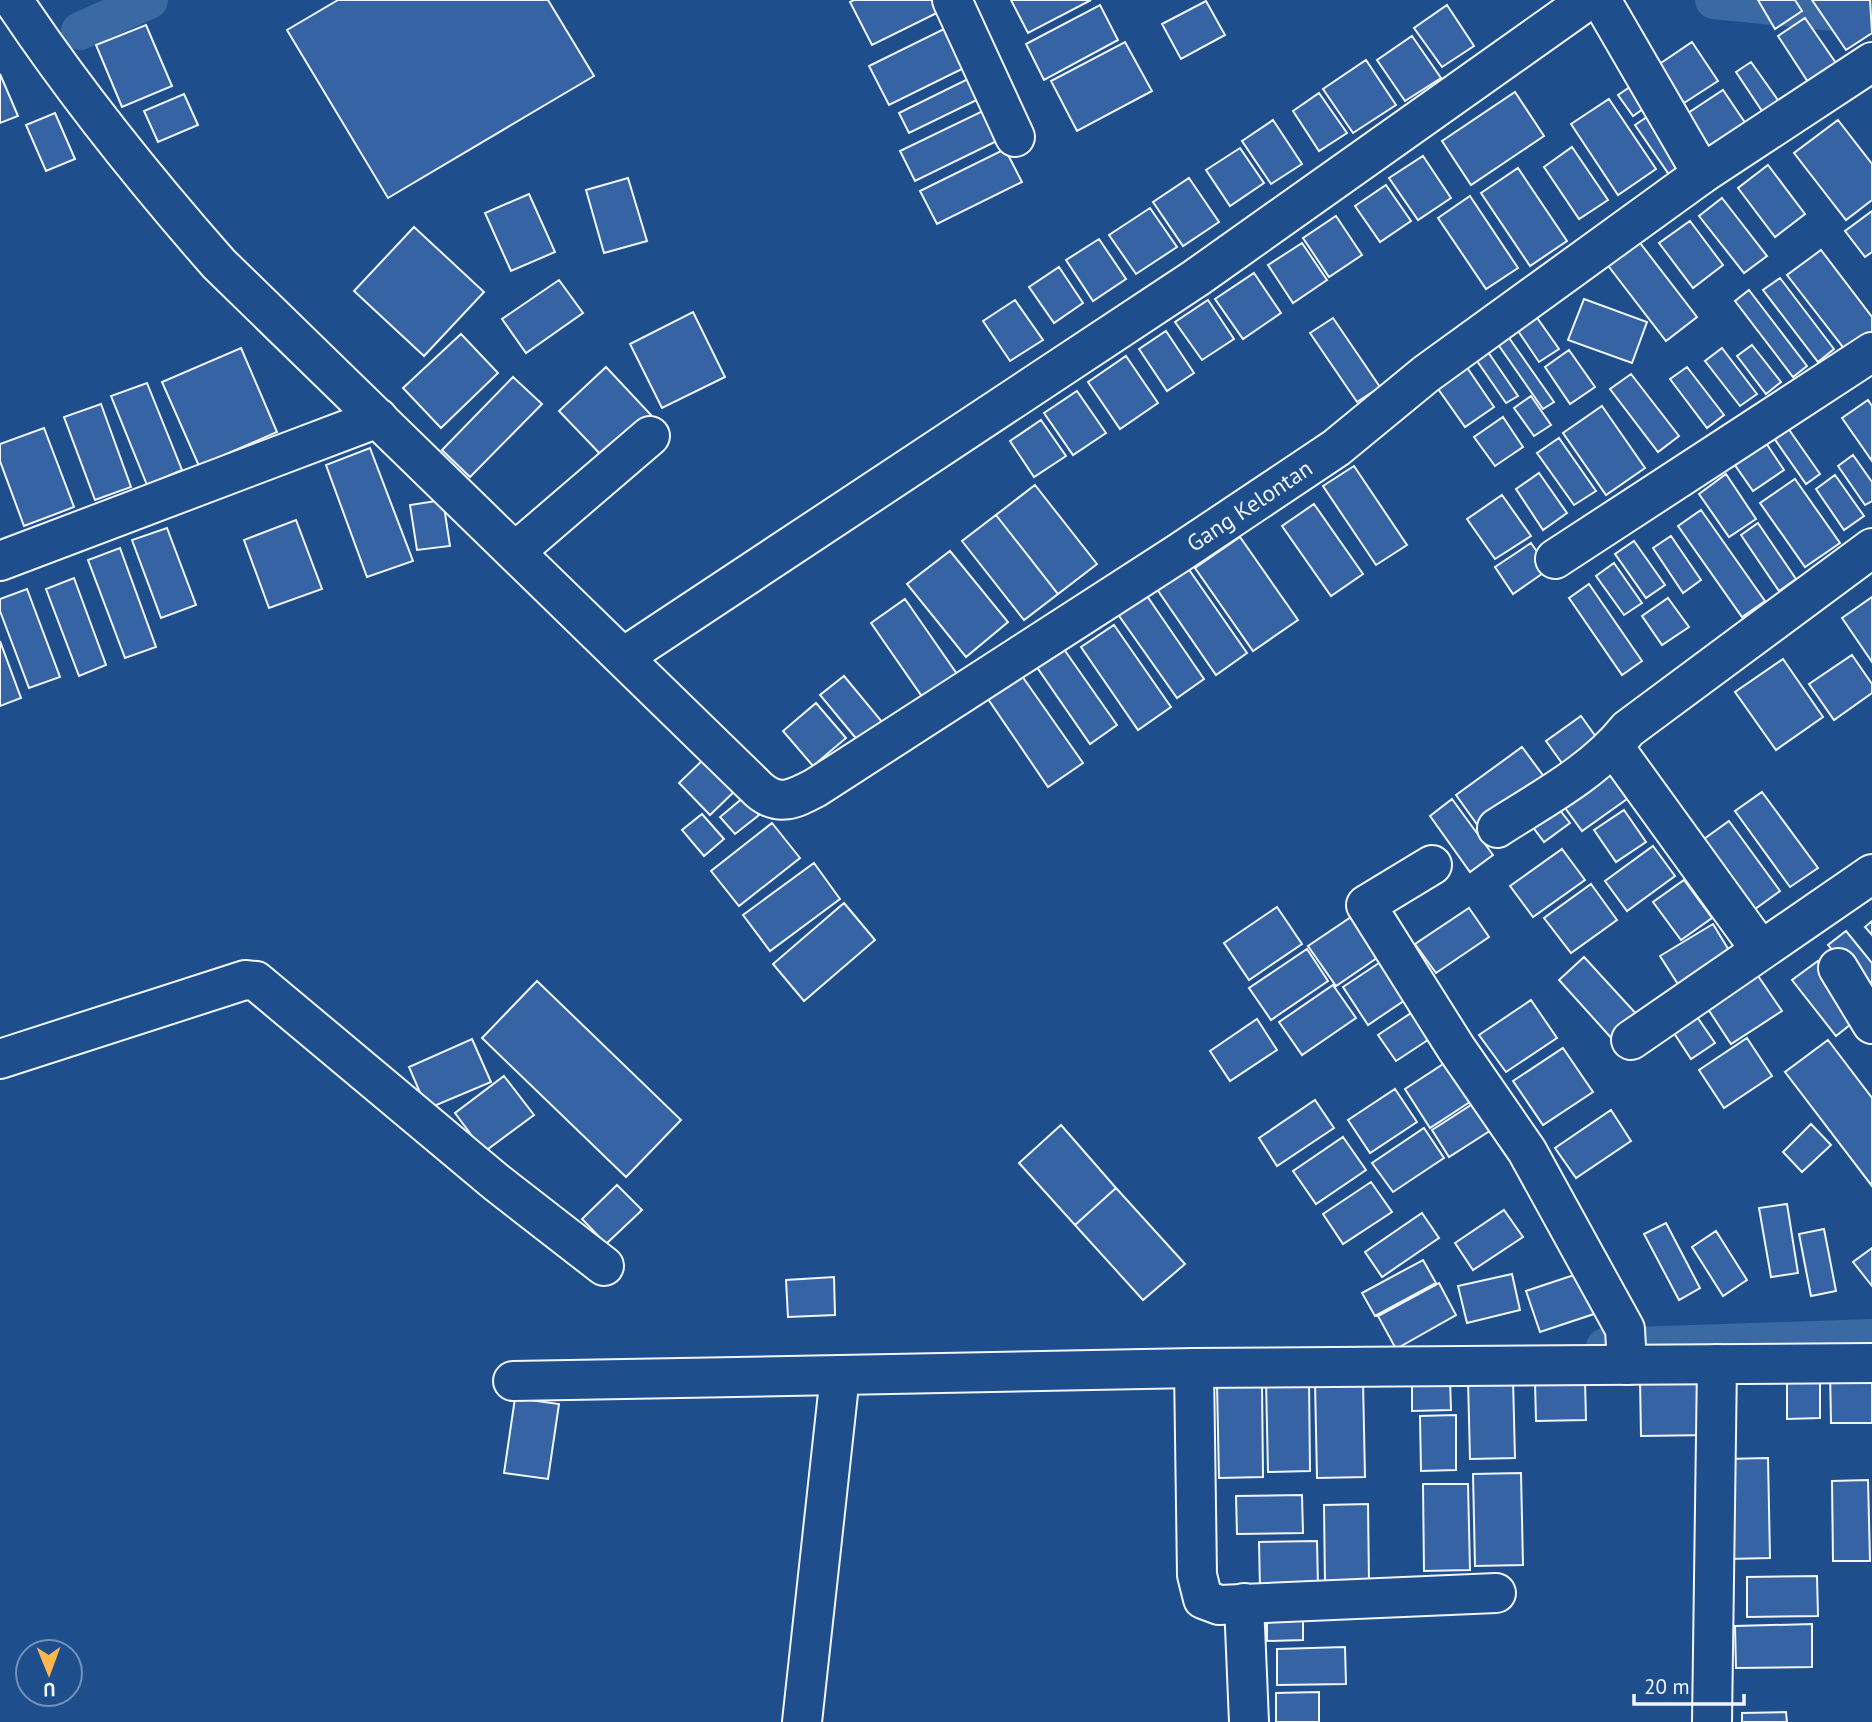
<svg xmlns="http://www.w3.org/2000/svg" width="1872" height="1722" font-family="'PT Sans',sans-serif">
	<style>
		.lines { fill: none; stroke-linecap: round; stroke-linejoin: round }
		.canal { stroke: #3b69a3; stroke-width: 38 }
		.building { fill: #3563a3; stroke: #f2f6ff; stroke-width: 2 }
		.minor-casing { stroke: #f2f6ff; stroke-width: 42 }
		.minor { stroke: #1f4e8c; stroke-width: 38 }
		.labels { text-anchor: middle; stroke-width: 5; stroke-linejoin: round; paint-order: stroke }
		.street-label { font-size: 23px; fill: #f2f6ff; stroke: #1f4e8c }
	</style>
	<rect width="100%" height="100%" fill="#1f4e8c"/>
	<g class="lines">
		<!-- canal -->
		<path class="canal" d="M1714 0 1872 16
			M80 31 149 0
			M1605 1347 1872 1338"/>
	</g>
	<!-- building -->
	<path class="building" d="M338 0H548L594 76 388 198 287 30Z
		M854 0H946L949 7 872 45 850 2Z
		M1011 0H1091L1028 33Z
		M1758 0H1795L1802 11 1775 29Z
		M1812 0H1870L1872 33 1846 50Z
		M1206 1 1225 35 1181 59 1162 24Z
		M1100 5 1118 40 1044 80 1026 44Z
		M1447 5 1474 46 1442 67 1414 28Z
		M1805 18 1838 66 1810 85 1778 36Z
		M146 25 172 86 122 107 96 45Z
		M952 25 972 64 889 105 869 66Z
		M1412 36 1441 78 1405 101 1377 60Z
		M1125 42 1152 91 1077 131 1051 81Z
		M1692 42 1718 81 1684 103 1658 65Z
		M1366 60 1396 105 1353 133 1323 89Z
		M1751 62 1780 103 1764 114 1736 72Z
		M0 74 18 116 0 123Z
		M978 74 989 94 909 133 899 113Z
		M1636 83 1650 104 1633 116 1618 95Z
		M1723 90 1746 124 1708 149 1685 115Z
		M1515 92 1544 136 1471 185 1442 141Z
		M1319 93 1347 133 1319 151 1293 111Z
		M184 94 198 125 158 142 144 111Z
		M1609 99 1656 169 1618 195 1571 124Z
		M991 107 1005 137 915 181 900 151Z
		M55 113 75 159 46 171 26 125Z
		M1650 115 1685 166 1670 176 1635 125Z
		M1273 120 1302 164 1271 184 1242 141Z
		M1838 120 1872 164V200L1846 220 1794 153Z
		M1572 147 1608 200 1579 219 1544 167Z
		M1240 148 1264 183 1230 206 1206 170Z
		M1005 149 1022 182 937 224 920 191Z
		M1423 156 1451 198 1418 220 1389 178Z
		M1768 165 1805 214 1775 237 1738 188Z
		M1518 168 1567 241 1530 266 1481 193Z
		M628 178 647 241 604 253 586 190Z
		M1189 178 1219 222 1183 246 1153 202Z
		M1386 185 1411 221 1380 242 1355 206Z
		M529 194 555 252 511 271 485 213Z
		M1470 196 1518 268 1486 289 1438 218Z
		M1722 198 1767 256 1744 273 1699 216Z
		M1150 208 1177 247 1136 274 1109 235Z
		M1872 211V252L1865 257 1845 231Z
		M1336 216 1362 255 1329 277 1303 238Z
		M1690 221 1723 265 1693 288 1659 243Z
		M414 227 484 292 424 356 354 291Z
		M1099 239 1126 279 1093 301 1066 260Z
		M1637 239 1697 317 1666 341 1606 263Z
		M1302 243 1327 280 1293 303 1268 265Z
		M1821 250 1872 317V332L1846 351 1787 275Z
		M1059 267 1083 303 1054 323 1029 287Z
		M1254 273 1281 313 1243 339 1215 299Z
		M1780 278 1834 349 1818 362 1763 290Z
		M559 280 583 313 526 353 502 319Z
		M1749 290 1807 366 1793 377 1735 301Z
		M1584 299 1647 322 1632 363 1568 340Z
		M1015 300 1043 340 1010 361 983 321Z
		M1208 300 1234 339 1202 360 1175 322Z
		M693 312 725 377 662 408 630 344Z
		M1533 312 1559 349 1539 362 1514 325Z
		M1333 318 1380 387 1357 402 1310 333Z
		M1166 331 1194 373 1167 391 1139 349Z
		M461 334 498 373 441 428 403 388Z
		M1507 335 1554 402 1543 409 1497 343Z
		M1752 345 1781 382 1766 394 1737 356Z
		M241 348 277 432 199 466 162 382Z
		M1722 348 1757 394 1740 406 1705 361Z
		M1569 350 1595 387 1570 404 1545 367Z
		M1488 352 1518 396 1506 403 1477 361Z
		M1126 356 1158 403 1120 429 1088 382Z
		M1466 366 1494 407 1465 427 1436 386Z
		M606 367 651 415 605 459 559 411Z
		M1687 367 1724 415 1707 428 1670 379Z
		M1631 374 1679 436 1658 452 1610 389Z
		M513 377 542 404 470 477 442 450Z
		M147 383 182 470 147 485 111 396Z
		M1077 391 1106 433 1073 455 1044 413Z
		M1531 396 1551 425 1534 436 1514 408Z
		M1868 400 1872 406V461L1842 418Z
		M101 404 131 487 95 500 64 417Z
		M1602 406 1645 468 1606 495 1563 433Z
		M1503 417 1523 447 1495 466 1474 437Z
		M1041 420 1066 456 1034 477 1010 441Z
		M1783 421 1820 474 1806 484 1769 431Z
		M44 428 74 507 24 526 0 461V444Z
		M1762 437 1784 470 1753 491 1730 458Z
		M1559 438 1596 491 1574 505 1537 453Z
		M370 448 413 561 367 577 326 465Z
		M1853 455 1872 482V501L1865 505 1838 466Z
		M1354 466 1407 545 1376 565 1323 486Z
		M1539 473 1567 513 1543 530 1516 489Z
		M1726 474 1756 519 1729 537 1699 494Z
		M1835 475 1864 516 1844 530 1816 489Z
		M1795 479 1840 543 1805 567 1760 503Z
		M1035 485 1097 564 1058 594 996 515Z
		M1502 495 1531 536 1495 559 1467 519Z
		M443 500 450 546 417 550 410 505Z
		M1314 504 1363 574 1331 596 1282 526Z
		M1701 510 1765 601 1742 617 1678 526Z
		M996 515 1058 594 1024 620 962 541Z
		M296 520 322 589 269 608 244 540Z
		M1758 523 1796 579 1779 591 1741 535Z
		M167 528 196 605 161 618 132 540Z
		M1671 536 1701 580 1683 593 1653 548Z
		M1240 537 1298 620 1253 651 1195 568Z
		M1634 541 1665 585 1646 598 1615 554Z
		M1531 543 1549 569 1513 594 1495 567Z
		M120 548 156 647 125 658 88 560Z
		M950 551 1008 622 966 657 907 584Z
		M1183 561 1247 653 1216 675 1152 582Z
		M1614 563 1642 603 1624 615 1596 576Z
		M74 578 106 665 79 676 46 589Z
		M1589 584 1642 661 1622 675 1569 598Z
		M27 589 60 677 29 688 0 611V599Z
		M1145 593 1204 679 1177 698 1117 613Z
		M1872 597V662L1842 618Z
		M1668 598 1689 627 1662 645 1642 616Z
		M905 599 957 674 923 698 871 623Z
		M1114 625 1171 707 1138 730 1081 647Z
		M0 641 21 698 0 706Z
		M1061 645 1117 725 1090 744 1034 663Z
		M1852 655 1872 684V693L1834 720 1809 684Z
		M1783 659 1823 717 1776 750 1735 692Z
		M844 676 883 723 859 742 820 695Z
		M1022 676 1083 763 1048 787 988 699Z
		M816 703 846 738 813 766 783 731Z
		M1581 716 1604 748 1569 773 1546 741Z
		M1522 747 1548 782 1481 830 1456 795Z
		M709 754 740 786 710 815 679 783Z
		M1605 768 1627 799 1582 831 1560 801Z
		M1762 792 1818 868 1790 887 1735 811Z
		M744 797 759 815 735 834 720 817Z
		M1452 799 1493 855 1470 872 1430 816Z
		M1551 799 1570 823 1544 842 1526 818Z
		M1624 810 1646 842 1616 862 1594 830Z
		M702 814 724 839 704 856 682 830Z
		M1729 821 1780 891 1755 909 1704 839Z
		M772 823 800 858 739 906 711 871Z
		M1653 846 1675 876 1627 911 1605 881Z
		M1562 849 1585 880 1533 917 1510 886Z
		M814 863 840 899 770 951 743 915Z
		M1684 880 1712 918 1681 940 1653 902Z
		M1591 884 1617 920 1571 953 1544 918Z
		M844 903 875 940 804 1001 773 964Z
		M1277 907 1302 944 1249 980 1224 943Z
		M1469 908 1489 937 1436 973 1415 944Z
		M1363 909 1390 949 1336 986 1308 946Z
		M1872 921V935L1865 927Z
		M1713 924 1733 957 1681 989 1660 956Z
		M1846 931 1872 963V998L1828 945Z
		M1307 949 1328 981 1271 1020 1249 988Z
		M1391 955 1417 992 1368 1025 1343 987Z
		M1584 957 1640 1018 1614 1041 1559 980Z
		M1818 961 1861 1016 1836 1036 1792 980Z
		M1754 970 1782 1011 1731 1044 1704 1003Z
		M537 981 681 1120 626 1177 482 1038Z
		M1333 985 1356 1018 1302 1055 1279 1022Z
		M1531 1000 1557 1038 1506 1072 1479 1035Z
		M1420 1007 1437 1034 1396 1061 1378 1035Z
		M1691 1008 1715 1043 1691 1059 1668 1024Z
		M1257 1019 1277 1050 1230 1081 1210 1051Z
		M1747 1038 1772 1076 1724 1108 1699 1070Z
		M472 1039 491 1082 427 1109 409 1067Z
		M1828 1040 1872 1098V1186L1785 1072Z
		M1563 1048 1593 1092 1543 1125 1513 1081Z
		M1454 1057 1479 1096 1430 1128 1405 1089Z
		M504 1076 534 1115 484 1152 455 1113Z
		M1395 1089 1417 1122 1370 1153 1348 1120Z
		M1482 1098 1499 1125 1449 1157 1432 1130Z
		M1315 1100 1334 1128 1277 1166 1259 1138Z
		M1611 1110 1631 1141 1576 1178 1555 1148Z
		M1811 1124 1831 1145 1802 1172 1783 1152Z
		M1061 1125 1116 1188 1075 1225 1019 1163Z
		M1424 1128 1444 1158 1393 1192 1372 1163Z
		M1343 1137 1366 1170 1316 1204 1293 1171Z
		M1371 1182 1392 1212 1343 1244 1323 1214Z
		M617 1185 642 1210 606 1244 582 1219Z
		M1116 1188 1185 1264 1143 1300 1075 1225Z
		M1787 1204 1798 1273 1771 1277 1759 1208Z
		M1504 1210 1523 1237 1473 1270 1455 1243Z
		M1422 1213 1439 1238 1382 1277 1365 1252Z
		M1666 1223 1700 1288 1679 1300 1644 1234Z
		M1824 1229 1836 1291 1811 1296 1799 1234Z
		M1716 1231 1747 1280 1723 1296 1692 1247Z
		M1872 1248V1286L1853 1262Z
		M1423 1260 1436 1283 1375 1316 1362 1293Z
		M1589 1270 1603 1311 1540 1332 1526 1291Z
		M1512 1274 1520 1310 1467 1323 1458 1286Z
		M834 1277 835 1315 788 1317 786 1280Z
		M1439 1283 1456 1315 1396 1349 1378 1316Z
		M1872 1369V1423H1831L1830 1370Z
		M1820 1376V1418L1787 1419V1377Z
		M1309 1378 1310 1471 1268 1472 1266 1379Z
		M1709 1378 1710 1435 1641 1436 1640 1379Z
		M1412 1379H1450L1451 1410 1412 1411Z
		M1468 1379H1513L1515 1458 1470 1459Z
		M1585 1380 1586 1420 1536 1421 1535 1381Z
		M1363 1381 1365 1477 1317 1478 1315 1382Z
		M1217 1384H1262L1263 1477 1219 1478Z
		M515 1398 559 1404 548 1479 504 1473Z
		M1456 1415V1470L1421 1471 1420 1416Z
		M1768 1458 1770 1558 1727 1559 1725 1459Z
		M1521 1473 1523 1565 1475 1566 1473 1474Z
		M1868 1480 1870 1561H1833L1832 1481Z
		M1423 1484H1468L1470 1570 1424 1571Z
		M1302 1495 1303 1533 1237 1534 1236 1496Z
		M1368 1504 1369 1583 1325 1584 1324 1505Z
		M1317 1541 1318 1587 1260 1588 1259 1542Z
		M1817 1576 1818 1616 1747 1617V1577Z
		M1267 1608H1303V1640L1267 1641Z
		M1812 1624V1667L1736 1668 1735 1626Z
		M1345 1647 1346 1684 1277 1685V1649Z
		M1319 1692V1722H1276V1693Z
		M1786 1712 1787 1722H1742V1713Z"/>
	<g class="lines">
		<!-- minor casing -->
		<g class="minor-casing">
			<g id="minor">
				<path id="s1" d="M13 0C75 93 145 180 219 264L759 790C779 807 794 799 815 788L1179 553 1336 448 1426 374 1702 174 1872 62"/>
				<path d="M952 0 1015 137"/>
				<path d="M1601 0 1702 174"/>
				<path d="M516 551 650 436"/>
				<path d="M1555 559 1872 352"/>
				<path d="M0 561 378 418"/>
				<path d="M625 656 1196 278 1588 0"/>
				<path d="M1614 747 1760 949"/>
				<path d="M1497 828C1542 799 1594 772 1628 729L1872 548"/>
				<path d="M1432 865 1366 905 1456 1048 1527 1151 1625 1329 1627 1365"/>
				<path d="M1838 968 1872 1024"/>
				<path d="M1631 1040 1872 874"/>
				<path d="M0 1059 245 980 256 981 496 1182 604 1266"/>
				<path d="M1194 1368 1197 1575 1203 1599 1219 1605 1496 1593"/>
				<path d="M513 1381 840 1375"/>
				<path d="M1244 1603 1249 1722"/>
				<path d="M802 1722 840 1375 1194 1368 1872 1363"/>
				<path d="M1712 1722 1717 1364"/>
			</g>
		</g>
		<!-- minor -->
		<use href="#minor" class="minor"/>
	</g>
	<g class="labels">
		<!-- street labels -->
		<g class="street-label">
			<text dy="8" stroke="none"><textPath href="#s1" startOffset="1668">Gang Kelontan</textPath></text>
		</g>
	</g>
	<!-- north arrow -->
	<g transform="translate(49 1673) rotate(179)"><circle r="33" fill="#1f4e8c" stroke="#7391ba" stroke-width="2"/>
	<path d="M0-5L12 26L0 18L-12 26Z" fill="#ffb74d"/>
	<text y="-10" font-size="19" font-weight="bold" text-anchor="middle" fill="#f2f6ff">U</text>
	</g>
	<!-- scale -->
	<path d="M1634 1694v10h110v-10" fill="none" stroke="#f2f6ff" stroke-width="3.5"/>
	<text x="1644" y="1694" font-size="21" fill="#f2f6ff" stroke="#1f4e8c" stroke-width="5" paint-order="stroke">20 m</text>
</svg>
